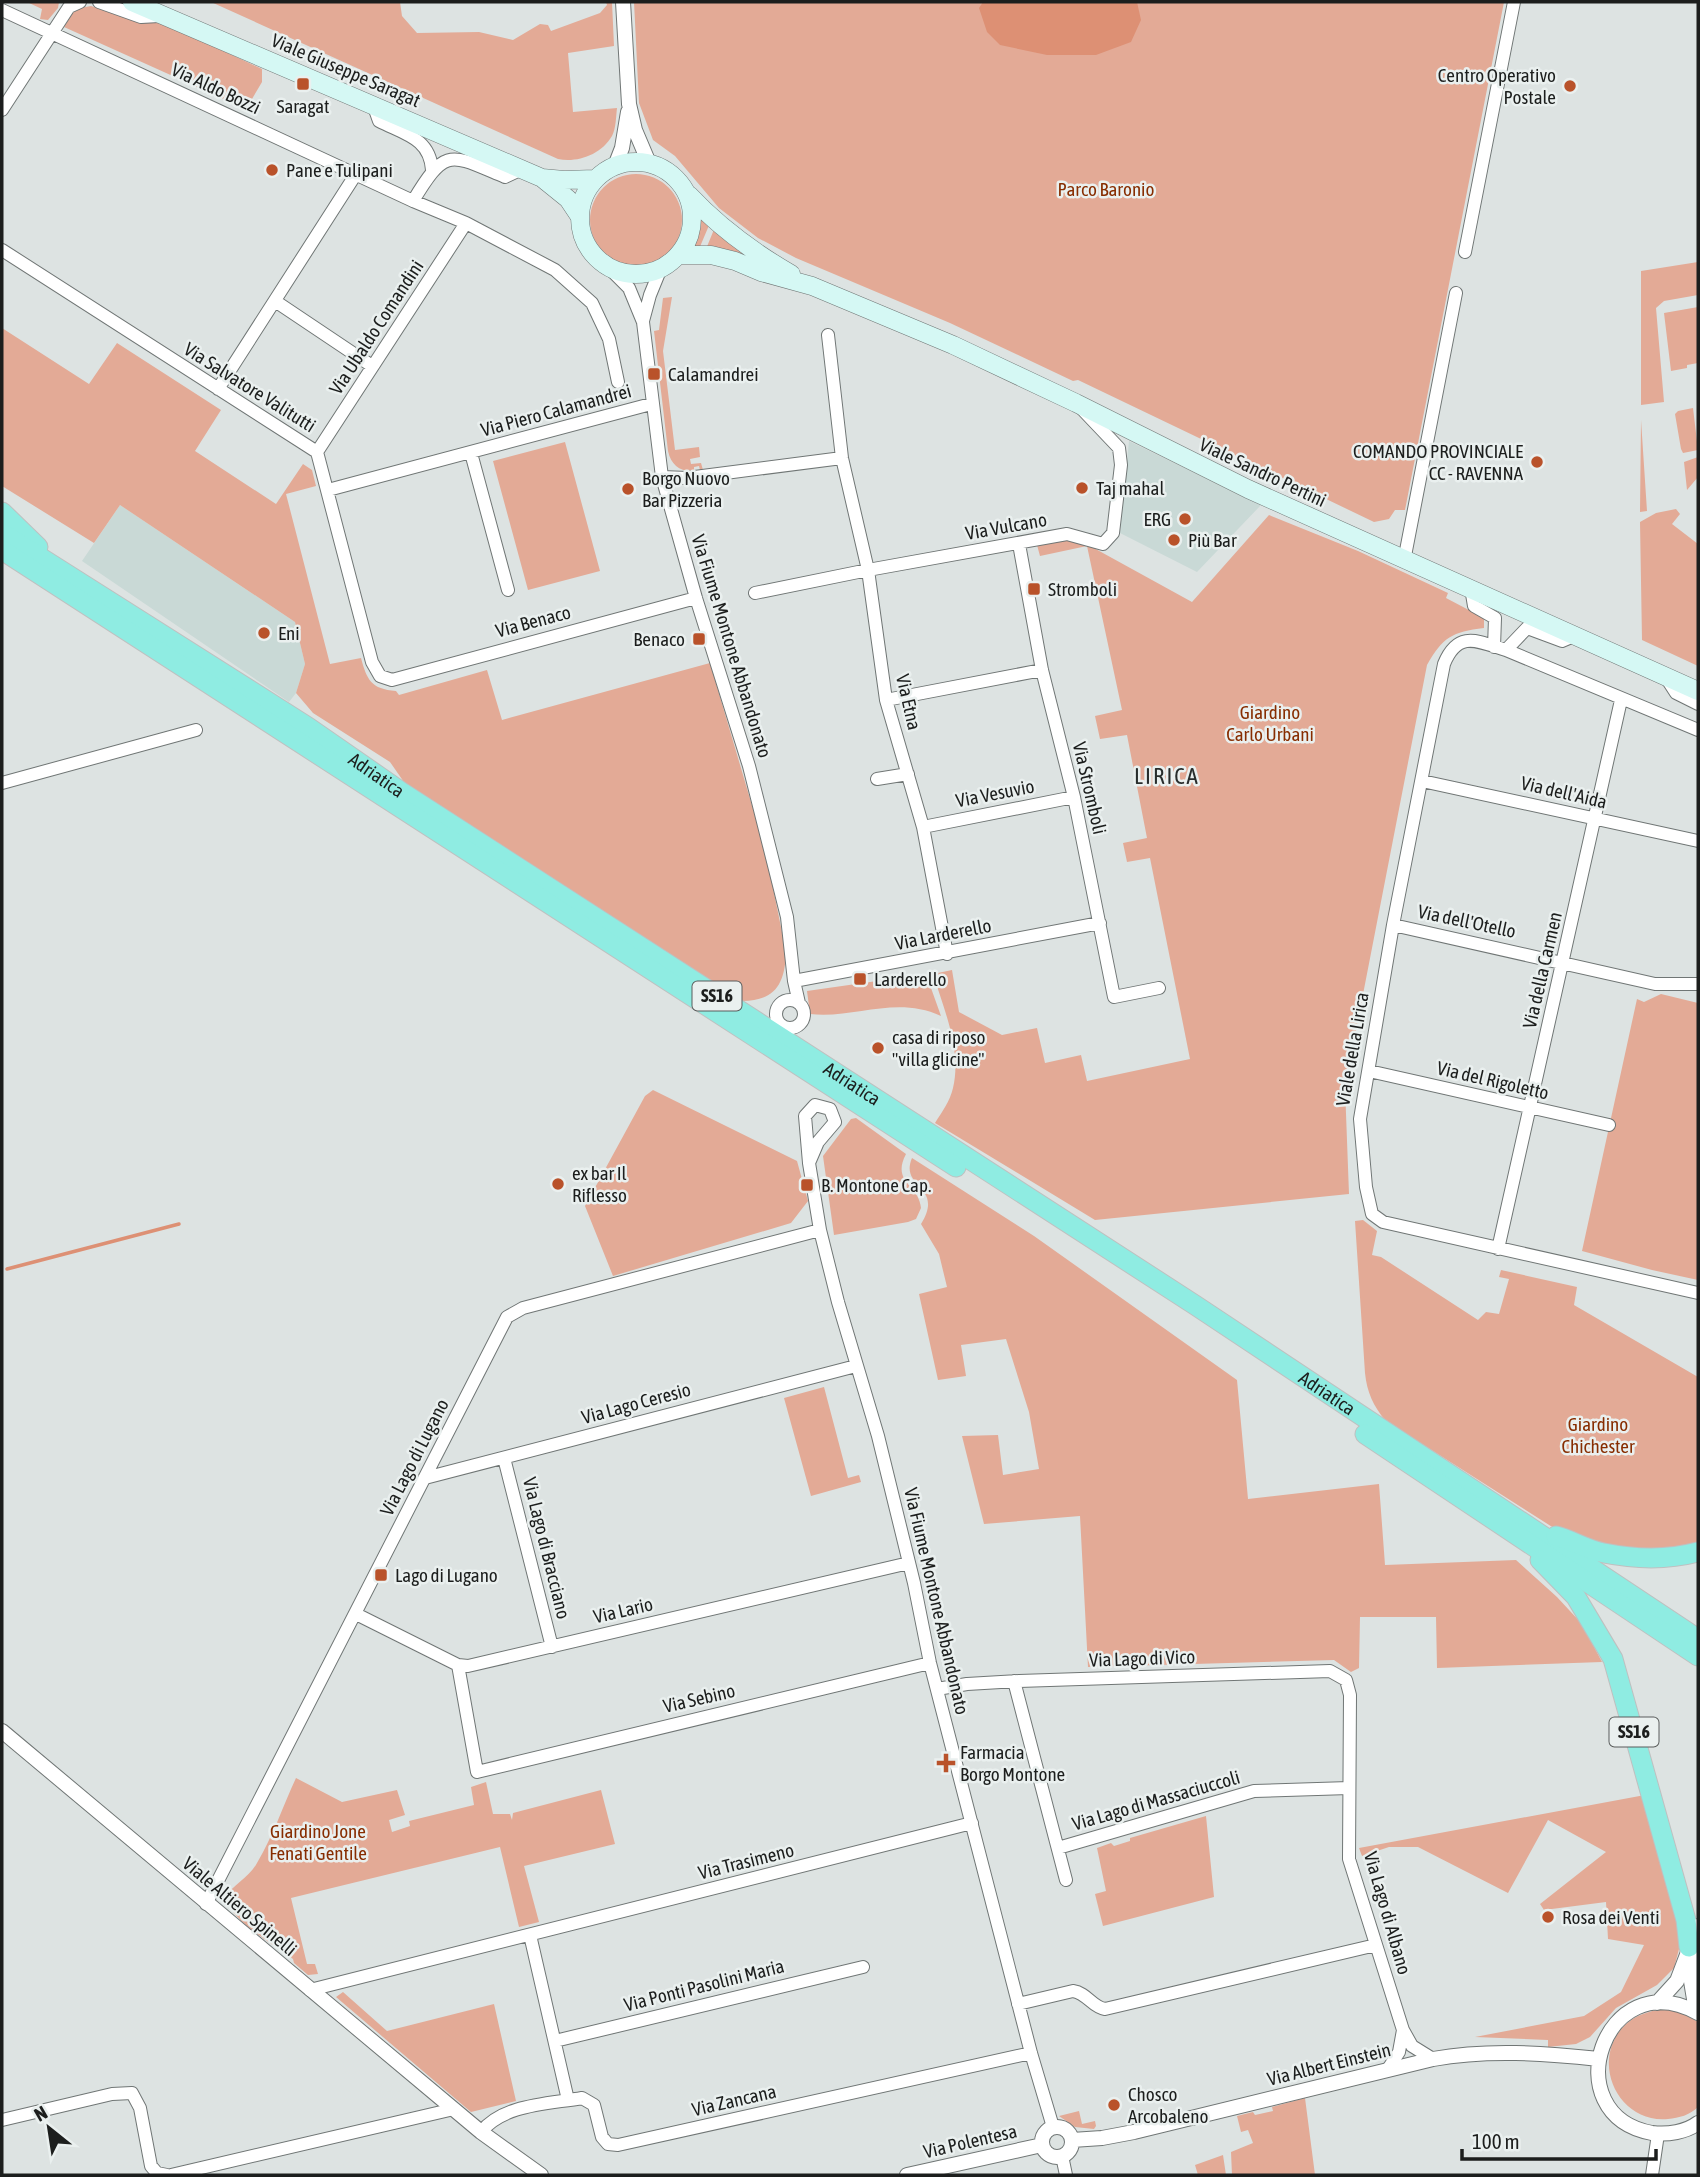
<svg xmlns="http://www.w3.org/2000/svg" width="1700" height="2177" font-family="'Asap Condensed',sans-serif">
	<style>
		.built { fill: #c9d9d6 }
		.green { fill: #e3aa96 }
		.water { fill: #dd9074 }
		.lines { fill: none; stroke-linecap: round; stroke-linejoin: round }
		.stream { stroke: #dd9074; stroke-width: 3.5 }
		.minor-casing { stroke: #707675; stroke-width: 14 }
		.tertiary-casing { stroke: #707675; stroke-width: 16 }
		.secondary-casing { stroke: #707675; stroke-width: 19 }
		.trunk-casing { stroke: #bfc0c0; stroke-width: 21 }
		.minor { stroke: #fff; stroke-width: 12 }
		.tertiary { stroke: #fff; stroke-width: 14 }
		.secondary { stroke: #d5f8f4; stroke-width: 18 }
		.trunk { stroke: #8fece2; stroke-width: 19 }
		.poi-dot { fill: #b9522a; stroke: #eaf0ef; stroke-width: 2.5 }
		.labels { text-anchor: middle; stroke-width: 5; stroke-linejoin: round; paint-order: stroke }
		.shield { fill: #eaf0ef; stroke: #5a5d5c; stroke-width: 2 }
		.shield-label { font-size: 18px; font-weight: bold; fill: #1c1e1d }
		.street-label { font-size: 19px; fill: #1c1e1d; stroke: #eaf0ef }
		.poi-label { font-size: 19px; fill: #1c1e1d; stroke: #eaf0ef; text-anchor: start }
		.park-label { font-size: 19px; fill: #872d01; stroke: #eaf0ef }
		.quarter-label { font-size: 23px; letter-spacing: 2px; fill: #282d2c; stroke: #eaf0ef }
	</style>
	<rect width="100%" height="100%" fill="#dde3e2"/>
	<!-- built -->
	<path class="built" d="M1129 441 1261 505 1197 572 1120 533Z
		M120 505 295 622 305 664 296 693 289 702 82 561Z"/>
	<!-- green -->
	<path class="green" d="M27 2H59L58 8 48 20 40 19 42 9Z
		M211 2H400L402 16 417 33 479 32 513 40 540 24 548 25 551 31 600 13 607 5 606 2H612L614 46 568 53 573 112 617 108C616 116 616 129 612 136 601 155 577 163 558 159Z
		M634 2H1504L1405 510H1395L1389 519 1374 522 1078 380 1073 381 950 323 796 258 758 238 719 208 675 156 653 140 639 103Z
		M91 6 143 23 162 22 262 69V82L246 109 64 27 75 9Z
		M590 220a46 46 0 1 1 92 0a46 46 0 1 1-92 0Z
		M697 210 710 223 699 249 689 250 695 237Z
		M715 227 773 269 706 249Z
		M1698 262V295L1664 301 1656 308 1664 402 1641 405V271Z
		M672 297 663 351 675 450 699 447 700 457 690 459 691 464 701 463 703 470H700L699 466 694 467V471C680 472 671 465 668 451L654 331 659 330 663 298Z
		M1698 307V363L1687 365V368L1671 371 1664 313Z
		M2 328 89 384 117 343 221 410 195 451 276 504 303 464 312 470 316 486 286 494 330 664 361 658C367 680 371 689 396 691L399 695 487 670 502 720 710 663 766 853 786 952C785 983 776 1001 742 1001L406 785 390 762 313 713 296 693 305 664 295 622 120 505 94 543 2 486Z
		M1693 408 1698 450 1683 453 1681 449 1675 414 1678 411Z
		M1641 420 1647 511 1640 512Z
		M565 442 600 571 528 590 493 461Z
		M1698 457V477L1687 490 1684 462Z
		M1676 509 1680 514 1672 524 1698 544V666L1642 640 1640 522 1656 513Z
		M1269 515 1358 551 1448 593 1446 598 1484 618V628C1452 632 1443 637 1427 665L1345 1087 1349 1194 1095 1220 935 1123C942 1112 950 1101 953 1088 962 1051 944 1009 933 974L952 970 959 1012 1002 1035 1037 1028 1045 1063 1081 1055 1087 1081 1190 1059 1150 858 1127 862 1123 843 1147 838 1127 735 1100 739 1095 716 1122 710 1087 546 1040 556 1037 545 1069 540 1092 547 1192 602Z
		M926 974 941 1016C896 995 855 1019 810 1014L807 991Z
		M1661 994 1698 1003V1280L1652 1270 1582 1251 1637 999 1644 1002Z
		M653 1090 797 1161 808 1201 791 1223 613 1276 585 1206 645 1096Z
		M856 1118 906 1154C891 1183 919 1184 921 1208L916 1219 908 1222 834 1235 823 1156 851 1119Z
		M912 1158 1034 1236 1237 1380 1248 1499 1379 1484 1385 1565 1516 1560 1557 1597 1582 1624 1602 1662 1437 1668 1436 1617H1360L1359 1668 1351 1672 1334 1660 1088 1667 1080 1516 984 1524 962 1436 998 1435 1003 1475 1039 1469 1029 1412 1006 1339 961 1345 966 1376 938 1380 919 1294 947 1287 939 1254 921 1224C945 1185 899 1189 912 1158Z
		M1363 1220 1377 1231 1372 1255 1381 1257 1478 1320 1486 1312 1499 1314 1509 1279 1499 1277 1501 1270 1577 1287 1574 1305 1698 1377V1543L1648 1552 1601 1547 1557 1530 1386 1421C1373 1406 1367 1392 1365 1373L1355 1221Z
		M824 1387 848 1478 859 1475 861 1482 811 1496 784 1398Z
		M296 1778 342 1802 397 1790 405 1815 389 1820 392 1832 410 1826 409 1821 474 1805 471 1787 486 1782 493 1814H510L512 1820 513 1813 601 1790 615 1844 524 1866 539 1922 519 1927 500 1847 291 1898 307 1964H315L318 1974 308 1975 294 1963 293 1959C272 1943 235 1924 225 1898 233 1884 249 1878 257 1863 273 1836 283 1806 296 1778Z
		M1645 1795 1680 1931 1679 1949 1674 1968 1657 1985 1616 2008 1590 2037 1576 2044 1548 2047V2040L1475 2037 1584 2016 1621 1992 1644 1945 1608 1939 1606 1902 1544 1910 1540 1904 1606 1852 1548 1820 1508 1893 1418 1847H1389L1362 1856 1359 1848Z
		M1206 1816 1214 1897 1103 1926 1095 1894 1106 1891 1097 1848 1111 1843 1114 1846 1130 1841V1838Z
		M343 1992 387 2031 494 2004 516 2101 471 2112 336 1997Z
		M1661 2009 1679 2011 1698 2022V2107C1690 2115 1679 2118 1668 2119 1618 2124 1588 2060 1626 2024 1636 2015 1648 2012 1661 2009Z
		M1305 2098 1315 2175H1232L1231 2152 1253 2143 1248 2130 1241 2132 1237 2116 1253 2112 1255 2115 1273 2111 1272 2107Z
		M1079 2111 1082 2124 1095 2121 1096 2126 1094 2129 1075 2127 1059 2116Z
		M1223 2155 1226 2175H1198L1195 2165Z"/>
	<!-- water -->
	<path class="water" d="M983 2H1137L1141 20 1131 42 1096 55H1047L1000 45 987 32 979 8Z"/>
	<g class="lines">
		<!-- stream -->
		<path class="stream" d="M7 1269 179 1224"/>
		<!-- minor casing -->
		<g class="minor-casing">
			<path id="minor" d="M99 2 141 17 159 16
				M2 10 413 201 466 223 555 270 592 303 609 339 618 382
				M373 104 379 121C404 134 430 138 432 170
				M2 110 69 7 80 2
				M413 201C446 146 450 154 505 177L522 169
				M2 250 317 452 372 662 380 676 392 680 696 598
				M1465 252 1514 2
				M607 266 629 288 643 322 662 477 696 598 749 766 787 917 794 981 799 1003
				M275 301 372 366
				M643 321 650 295 661 268
				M828 335 842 458 868 570 886 700 923 827 947 954
				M218 389 356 174
				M317 452 466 223
				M471 453 508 590
				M662 477 687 478 842 458
				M328 490 651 404
				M1019 544 1042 670 1074 797 1114 997 1159 988
				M1404 561 1456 293
				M1471 588 1474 606 1495 618 1494 647
				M755 593 868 570 1067 534 1103 544 1113 533 1121 465 1119 448 1081 408
				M1506 650 1527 628 1562 641 1576 635
				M1665 676 1676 693 1698 704
				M886 700 1042 670
				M1698 730 1506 650C1477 641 1458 630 1444 664L1393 925 1360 1119 1366 1187 1372 1214 1383 1222 1698 1293
				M877 779 908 774
				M1422 781 1698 841
				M2 783 196 730
				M923 827 1074 797
				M1393 925 1655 984H1698
				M794 981 1100 923
				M776 1014a14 14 0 1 1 28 0a14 14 0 1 1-28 0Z
				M1369 1071 1609 1125
				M815 1105 830 1109 835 1122 818 1142 809 1163 805 1116Z
				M809 1163 820 1230 838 1302 878 1436 914 1583 930 1663 1031 2053 1053 2127
				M1498 1249 1621 700
				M504 1458 552 1647
				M425 1478 856 1366
				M356 1614 458 1665 468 1666 909 1563
				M458 1665 477 1772 930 1663
				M1014 1681 1066 1880
				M937 1689 967 1684 1019 1681 1330 1671 1346 1680 1350 1695 1349 1859 1403 2030 1412 2046 1433 2059
				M1058 1848 1254 1791 1349 1788
				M206 1904 507 1317 523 1308 820 1230
				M530 1935 568 2100
				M310 1990 972 1823
				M1018 2004 1073 1991C1087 1993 1092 2007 1105 2009L1376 1945
				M555 2041 863 1967
				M1388 2069 1399 2052 1403 2030
				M2 2120 112 2094 132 2093 140 2108 151 2166 157 2173 167 2175
				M481 2132C503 2104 549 2104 582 2098L594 2105 602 2137 608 2144 618 2145 1031 2053
				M1062 2156 1066 2175
				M171 2175 454 2109
				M1652 2175 1658 2134"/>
		</g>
		<!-- tertiary casing -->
		<g class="tertiary-casing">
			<path id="tertiary" d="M623 2 629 104 635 130 649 163
				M615 166 622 148 628 112
				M2 1731 481 2132 541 2175
				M1657 2003 1677 1981 1698 1926
				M1696 2011 1691 1981 1697 1947
				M1698 2013C1604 1961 1553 2115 1652 2133 1668 2135 1686 2132 1698 2123
				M1042 2142a15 15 0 1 1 30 0a15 15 0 1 1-30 0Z
				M1072 2140 1102 2138 1134 2132 1433 2059C1488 2049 1543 2053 1599 2059
				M907 2175 1042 2145"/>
		</g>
		<!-- secondary casing -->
		<g class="secondary-casing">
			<path id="secondary" d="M132 2 542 178 564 180 595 179
				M580 218a56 56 0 1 1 112 0a56 56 0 1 1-112 0Z
				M542 178 568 199 580 217
				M689 195C719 227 753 252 791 274
				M678 255H711L735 261 761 272 812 286 953 345 1076 403 1248 489 1698 691"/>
		</g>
		<!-- trunk casing -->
		<g class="trunk-casing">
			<g id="trunk">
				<path d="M2 512 38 547"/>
				<path id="s1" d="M2 533 308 727 403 793 1195 1305 1698 1639"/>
				<path d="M2 550 956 1167"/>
				<path d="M1365 1434 1698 1656"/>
				<path d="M1556 1536C1572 1540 1587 1550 1604 1553 1634 1559 1668 1560 1698 1552"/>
				<path d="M1540 1560 1576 1597 1613 1659 1686 1920 1689 1947"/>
			</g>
		</g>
		<!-- minor -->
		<use href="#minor" class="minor"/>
		<!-- tertiary -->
		<use href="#tertiary" class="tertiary"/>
		<!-- secondary -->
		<use href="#secondary" class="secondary"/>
		<!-- trunk -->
		<use href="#trunk" class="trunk"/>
	</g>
	<!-- markers -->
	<g class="poi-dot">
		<rect x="296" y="77" width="14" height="14" rx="3.5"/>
		<circle cx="1570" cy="86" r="7"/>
		<circle cx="272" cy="170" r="7"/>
		<rect x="647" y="367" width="14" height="14" rx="3.5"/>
		<circle cx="1537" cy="462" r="7"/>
		<circle cx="1082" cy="488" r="7"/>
		<circle cx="628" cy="489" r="7"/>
		<circle cx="1185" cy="519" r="7"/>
		<circle cx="1174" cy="540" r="7"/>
		<rect x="1027" y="582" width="14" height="14" rx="3.5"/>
		<circle cx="264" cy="633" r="7"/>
		<rect x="692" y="632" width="14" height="14" rx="3.5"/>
		<rect x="853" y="972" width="14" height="14" rx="3.5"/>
		<circle cx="878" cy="1048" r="7"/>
		<circle cx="558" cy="1184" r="7"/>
		<rect x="800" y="1178" width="14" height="14" rx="3.5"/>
		<rect x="374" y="1568" width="14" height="14" rx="3.5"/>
		<path d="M942.5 1752.5h7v7h7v7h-7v7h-7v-7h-7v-7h7z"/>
		<circle cx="1548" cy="1917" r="7"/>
		<circle cx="1114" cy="2105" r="7"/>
	</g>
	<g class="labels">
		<!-- shield labels -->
		<g class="shield">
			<rect x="692.5" y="981.5" width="49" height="29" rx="5"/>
			<rect x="1609.5" y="1717.5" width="49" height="29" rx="5"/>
		</g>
		<g class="shield-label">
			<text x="717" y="1002">SS16</text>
			<text x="1634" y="1738">SS16</text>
		</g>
		<!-- street labels -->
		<g class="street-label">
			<text transform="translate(346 70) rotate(23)" y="7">Viale Giuseppe Saragat</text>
			<text transform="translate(216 88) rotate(25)" y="7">Via Aldo Bozzi</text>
			<text transform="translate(376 327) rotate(-57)" y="7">Via Ubaldo Comandini</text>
			<text transform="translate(250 387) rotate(32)" y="7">Via Salvatore Valitutti</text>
			<text transform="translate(556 410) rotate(-15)" y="7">Via Piero Calamandrei</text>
			<text transform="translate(1263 472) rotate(25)" y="7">Viale Sandro Pertini</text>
			<text transform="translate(1006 526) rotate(-10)" y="7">Via Vulcano</text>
			<text transform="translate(533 621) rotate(-15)" y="7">Via Benaco</text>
			<text transform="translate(732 646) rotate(73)" y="7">Via Fiume Montone Abbandonato</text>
			<text transform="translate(909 702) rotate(77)" y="7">Via Etna</text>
			<text dy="7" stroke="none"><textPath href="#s1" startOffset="446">Adriatica</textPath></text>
			<text transform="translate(1090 788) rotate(77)" y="7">Via Stromboli</text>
			<text transform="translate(1564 792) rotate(13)" y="7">Via dell'Aida</text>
			<text transform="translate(995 793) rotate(-11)" y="7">Via Vesuvio</text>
			<text transform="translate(1467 921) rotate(12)" y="7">Via dell'Otello</text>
			<text transform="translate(943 934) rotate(-11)" y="7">Via Larderello</text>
			<text transform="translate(1542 970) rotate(-77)" y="7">Via della Carmen</text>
			<text transform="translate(1352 1049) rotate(-80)" y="7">Viale della Lirica</text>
			<text transform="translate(1493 1080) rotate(13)" y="7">Via del Rigoletto</text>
			<text dy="7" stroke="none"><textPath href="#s1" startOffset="1013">Adriatica</textPath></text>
			<text dy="7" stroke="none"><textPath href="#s1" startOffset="1580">Adriatica</textPath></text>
			<text transform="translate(636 1403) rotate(-15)" y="7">Via Lago Ceresio</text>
			<text transform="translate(414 1457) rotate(-63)" y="7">Via Lago di Lugano</text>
			<text transform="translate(547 1548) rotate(76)" y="7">Via Lago di Bracciano</text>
			<text transform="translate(937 1601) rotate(77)" y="7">Via Fiume Montone Abbandonato</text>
			<text transform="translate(623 1610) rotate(-13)" y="7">Via Lario</text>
			<text transform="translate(1142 1658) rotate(-2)" y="7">Via Lago di Vico</text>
			<text transform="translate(699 1698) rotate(-13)" y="7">Via Sebino</text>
			<text transform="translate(1156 1800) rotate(-16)" y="7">Via Lago di Massaciuccoli</text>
			<text transform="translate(746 1861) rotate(-14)" y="7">Via Trasimeno</text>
			<text transform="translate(240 1906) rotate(40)" y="7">Viale Altiero Spinelli</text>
			<text transform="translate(1388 1913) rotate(74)" y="7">Via Lago di Albano</text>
			<text transform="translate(704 1985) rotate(-14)" y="7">Via Ponti Pasolini Maria</text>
			<text transform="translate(1329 2064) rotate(-14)" y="7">Via Albert Einstein</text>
			<text transform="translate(734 2100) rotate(-13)" y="7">Via Zancana</text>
			<text transform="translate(970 2141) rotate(-13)" y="7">Via Polentesa</text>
		</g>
		<!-- poi labels -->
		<g class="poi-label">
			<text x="1556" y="82" text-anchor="end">Centro Operativo<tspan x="1556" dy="22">Postale</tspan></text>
			<text x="303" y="113" text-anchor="middle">Saragat</text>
			<text x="286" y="177">Pane e Tulipani</text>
			<text x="668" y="381">Calamandrei</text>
			<text x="1523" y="458" text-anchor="end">COMANDO PROVINCIALE<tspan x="1523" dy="22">CC - RAVENNA</tspan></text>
			<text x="642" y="485">Borgo Nuovo<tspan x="642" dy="22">Bar Pizzeria</tspan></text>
			<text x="1096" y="495">Taj mahal</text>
			<text x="1171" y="526" text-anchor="end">ERG</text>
			<text x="1188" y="547">Più Bar</text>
			<text x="1048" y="596">Stromboli</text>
			<text x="278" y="640">Eni</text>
			<text x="685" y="646" text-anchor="end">Benaco</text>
			<text x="874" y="986">Larderello</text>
			<text x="892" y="1044">casa di riposo<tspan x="892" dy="22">"villa glicine"</tspan></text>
			<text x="572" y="1180">ex bar Il<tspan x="572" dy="22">Riflesso</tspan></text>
			<text x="821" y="1192">B. Montone Cap.</text>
			<text x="395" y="1582">Lago di Lugano</text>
			<text x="960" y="1759">Farmacia<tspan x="960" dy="22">Borgo Montone</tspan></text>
			<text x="1562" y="1924">Rosa dei Venti</text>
			<text x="1128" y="2101">Chosco<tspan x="1128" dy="22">Arcobaleno</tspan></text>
		</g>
		<!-- park labels -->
		<g class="park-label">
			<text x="1106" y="196">Parco Baronio</text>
			<text x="1270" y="719">Giardino<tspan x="1270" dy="22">Carlo Urbani</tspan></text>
			<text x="1598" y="1431">Giardino<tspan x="1598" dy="22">Chichester</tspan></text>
			<text x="318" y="1838">Giardino Jone<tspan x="318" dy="22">Fenati Gentile</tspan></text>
		</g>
		<!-- quarter labels -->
		<g class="quarter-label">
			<text x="1167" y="784">LIRICA</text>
		</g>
	</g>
	<!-- border -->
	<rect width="1700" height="2177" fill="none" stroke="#1c1e1d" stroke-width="7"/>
	<!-- north arrow -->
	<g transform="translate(49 2128) rotate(330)" stroke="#eaf0ef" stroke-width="5" paint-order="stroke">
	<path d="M0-5L12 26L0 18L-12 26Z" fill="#1c1e1d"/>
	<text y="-10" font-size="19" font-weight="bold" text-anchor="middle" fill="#1c1e1d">N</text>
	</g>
	<!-- scale -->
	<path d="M1462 2149v10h194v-10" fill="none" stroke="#1c1e1d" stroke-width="3.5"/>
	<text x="1472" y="2149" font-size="21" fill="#1c1e1d" stroke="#eaf0ef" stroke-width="5" paint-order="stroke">100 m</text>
</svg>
